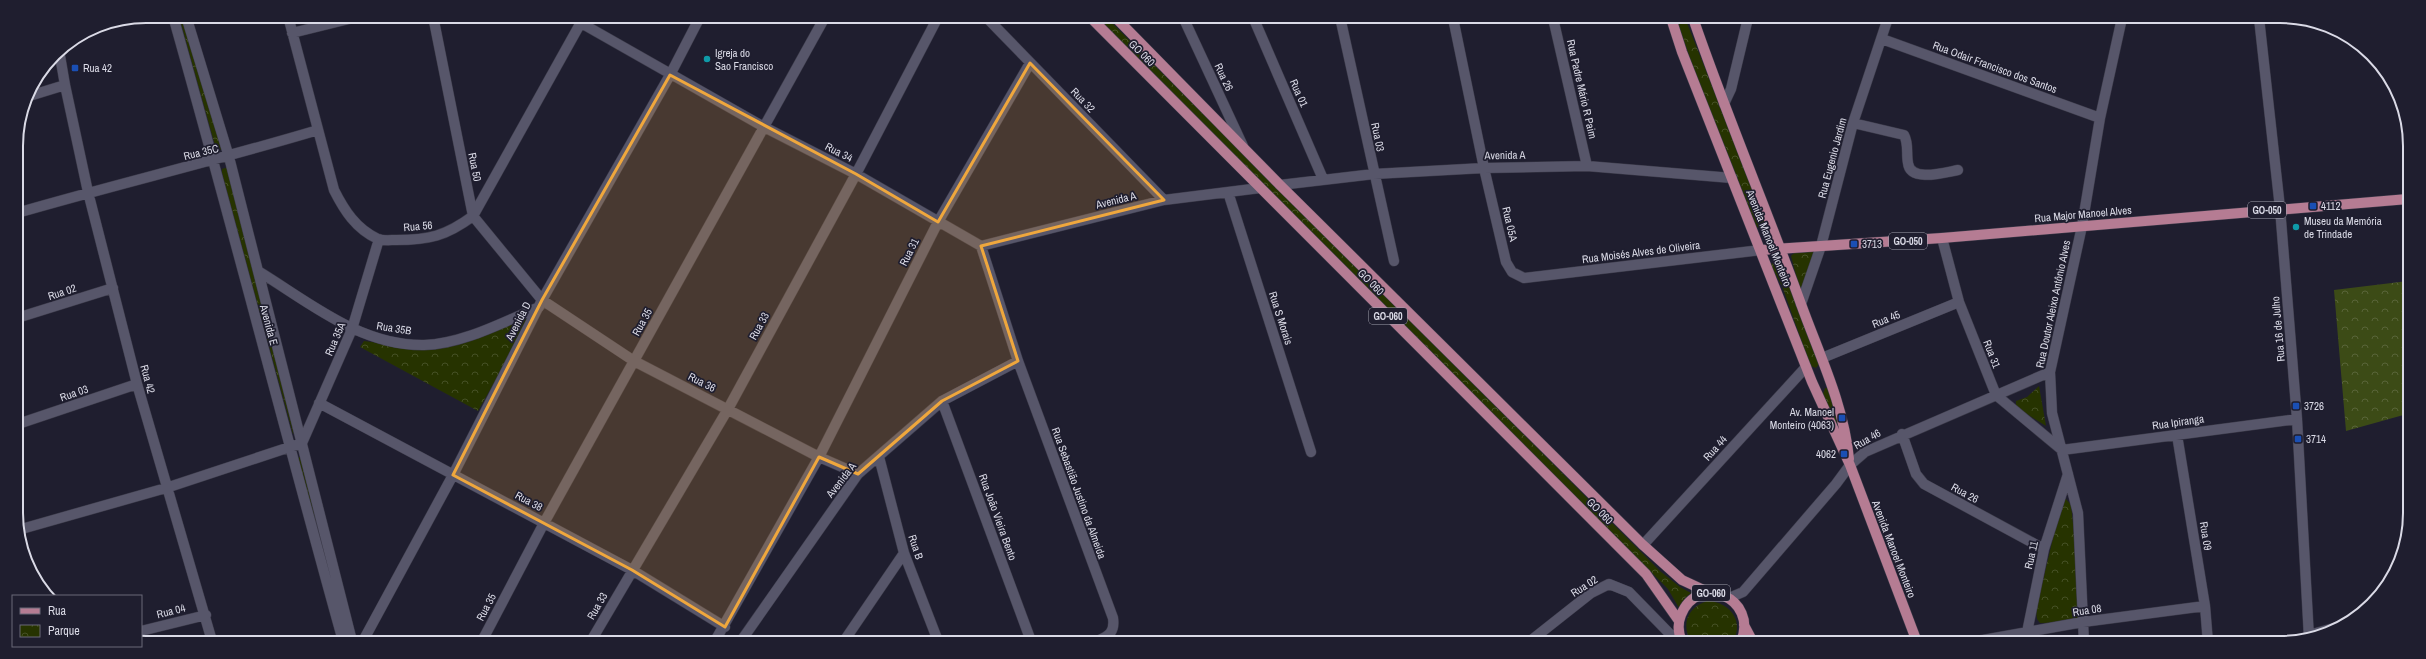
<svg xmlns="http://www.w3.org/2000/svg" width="2426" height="659" font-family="'Archivo Narrow',sans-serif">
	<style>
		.forest { fill: url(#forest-crowns) }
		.park { fill: url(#park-crowns) }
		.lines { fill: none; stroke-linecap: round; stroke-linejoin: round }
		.minor-casing { stroke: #3b3a49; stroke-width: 11 }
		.major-casing { stroke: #3b3a49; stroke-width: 11 }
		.minor { stroke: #57566a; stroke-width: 10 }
		.major { stroke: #b57c93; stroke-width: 10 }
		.marked { fill: #efa73d; fill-opacity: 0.2; stroke: #efa73d; stroke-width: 3; stroke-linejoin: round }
		.culture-dot { fill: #0f9aa8; stroke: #1f1e2f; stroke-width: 1.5 }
		.transit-dot { fill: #1a4fb4; stroke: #1f1e2f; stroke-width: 1.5 }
		.labels { text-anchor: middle; stroke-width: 3.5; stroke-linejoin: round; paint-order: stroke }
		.shield { fill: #1f1e2f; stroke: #a2a2af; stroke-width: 1 }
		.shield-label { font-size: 10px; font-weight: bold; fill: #dadae6 }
		.poi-label { font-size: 11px; fill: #dadae6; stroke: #1f1e2f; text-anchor: start }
		.street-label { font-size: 11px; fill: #dadae6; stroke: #1f1e2f }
		.rim { fill: none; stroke: #dadae6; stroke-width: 2 }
	</style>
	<defs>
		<pattern id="forest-crowns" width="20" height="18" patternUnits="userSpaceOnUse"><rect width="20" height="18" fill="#3c4b16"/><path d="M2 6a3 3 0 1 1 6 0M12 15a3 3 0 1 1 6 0" fill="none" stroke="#586438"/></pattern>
		<pattern id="park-crowns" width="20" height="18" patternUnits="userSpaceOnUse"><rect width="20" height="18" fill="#263300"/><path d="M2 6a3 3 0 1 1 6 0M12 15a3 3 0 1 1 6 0" fill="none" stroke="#455025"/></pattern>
	</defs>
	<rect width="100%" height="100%" fill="#1f1e2f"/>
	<!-- forest -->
	<path class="forest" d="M2408 281 2407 414 2346 431 2334 290Z"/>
	<!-- park -->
	<path class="park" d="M179 16H184L219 139 221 149 219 151 216 149Z
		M1096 17H1106L1660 571 1680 587 1691 593 1685 598 1679 608 1668 589Z
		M1676 18H1685L1768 227 1767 230 1757 227 1695 72Z
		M228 167 295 432 293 434 222 173V169Z
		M1818 250 1802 297 1791 256 1795 252Z
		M1780 262 1820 363 1816 368 1811 366 1808 359 1782 286 1770 264Z
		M528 316 529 321 478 411 360 347 364 341 423 349Z
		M2039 386 2046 426 2016 407V401L2027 397Z
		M1825 388H1828L1843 433 1841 434 1823 394Z
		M299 457H301L346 641 298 459Z
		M2066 499 2071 505 2083 619 2077 622 2040 623 2037 619 2036 610 2062 500Z
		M1707 601C1729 601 1746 622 1732 642H1691C1681 624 1687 608 1707 601Z"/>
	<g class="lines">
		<!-- minor casing -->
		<g class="minor-casing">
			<path id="minor" d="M173 16C232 224 285 433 343 641
				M186 16 229 157 352 641
				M288 16 334 190C344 210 356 229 378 239 383 241 391 240 396 240 429 240 446 236 473 216L584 17
				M433 16 473 216 542 300 634 361 819 457 858 474
				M986 17 1164 200
				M1183 17 1243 146
				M1253 17 1323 179
				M1340 17 1394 261
				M1453 18 1484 168 1506 262 1512 272 1524 278 1761 250
				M1553 18 1587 166
				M2259 18 2280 208 2297 419 2309 638
				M581 23 764 127 856 174 981 246 1018 361 1113 618C1115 632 1109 636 1097 641
				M292 33 361 16
				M1882 39 2100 118
				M59 50 65 85 88 192 137 384 212 641
				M26 97 65 85
				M1724 104 1731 89 1748 18
				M1853 123 1904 135C1909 144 1906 153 1908 163 1910 183 1946 172 1958 170
				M1280 185 1374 174 1484 168 1587 166 1732 178
				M1228 192 1311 452
				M17 213C117 184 218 160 318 130
				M1942 238 1959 302 1996 395 2062 450 2297 419
				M981 246 1164 200 1260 188
				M258 271C309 302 360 346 424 345 463 344 503 322 539 307
				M1801 304 1821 246 1853 123 1888 18
				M17 318 113 288
				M1822 358 1959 302
				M942 401 1031 641
				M319 403 632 570 725 627
				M18 424 137 384
				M1902 434 1916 474 1924 484 2044 549
				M2177 435 2205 606 2208 643
				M879 457 904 553 938 641
				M18 530 166 488 302 443 352 329 379 239
				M1643 545 1806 367
				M1729 598 1743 592 1836 484 1850 465 1865 452 2050 372
				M141 631 206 615
				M2309 635 2341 626
				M363 641 453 475 542 300 670 75 700 17
				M482 641 544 523 825 17
				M591 641 728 409 856 174 938 17
				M715 641 819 457 938 222 1030 63
				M741 641 858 474 942 401 1018 361
				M844 641 904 553
				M1529 642 1591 593 1609 584 1629 592 1669 633 1682 642
				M1972 642 2083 622 2205 606
				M2025 642 2044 549 2068 474
				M2084 643 2078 513 2052 413 2050 372 2082 226 2100 118 2122 18"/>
		</g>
		<!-- major casing -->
		<g class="major-casing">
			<path id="major" d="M1090 17 1646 574 1679 621
				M1115 17 1280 185 1643 545 1682 580 1710 593
				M1671 18 1682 52 1812 382 1850 465 1917 642
				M1693 18C1726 114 1766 208 1801 304 1819 354 1844 405 1849 459
				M1761 250 1942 238 2408 199
				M1744 625 1753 642
				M1682 642C1678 633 1677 625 1681 615 1698 572 1759 598 1741 642"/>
		</g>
		<!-- minor -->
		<use href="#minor" class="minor"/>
		<!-- major -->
		<use href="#major" class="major"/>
	</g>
	<!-- marked area -->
	<path class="marked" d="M1030 63 1164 200 981 246 1018 361 942 401 858 474 819 457 725 627 632 570 453 475 542 300 670 75 856 174 938 222Z"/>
	<!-- markers -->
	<g class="culture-dot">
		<circle cx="707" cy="59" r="4"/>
		<circle cx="2296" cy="227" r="4"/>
	</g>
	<g class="transit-dot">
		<rect x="71" y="64" width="8" height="8" rx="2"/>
		<rect x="2309" y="202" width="8" height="8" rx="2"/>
		<rect x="1850" y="240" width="8" height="8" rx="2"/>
		<rect x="2292" y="402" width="8" height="8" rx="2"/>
		<rect x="1838" y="414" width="8" height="8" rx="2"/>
		<rect x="2294" y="435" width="8" height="8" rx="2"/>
		<rect x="1840" y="450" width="8" height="8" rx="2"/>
	</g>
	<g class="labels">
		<!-- shield labels -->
		<g class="shield">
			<rect x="2248" y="202" width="38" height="16" rx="3"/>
			<rect x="1889" y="233" width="38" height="16" rx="3"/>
			<rect x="1369" y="308" width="38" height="16" rx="3"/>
			<rect x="1692" y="585" width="38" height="16" rx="3"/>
		</g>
		<g class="shield-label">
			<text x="2267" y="214">GO-050</text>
			<text x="1908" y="245">GO-050</text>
			<text x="1388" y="320">GO-060</text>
			<text x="1711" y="597">GO-060</text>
		</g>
		<!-- poi labels -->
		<g class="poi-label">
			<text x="715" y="57">Igreja do<tspan x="715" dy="13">Sao Francisco</tspan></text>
			<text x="83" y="72">Rua 42</text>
			<text x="2321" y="210">4112</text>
			<text x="2304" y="225">Museu da Memória<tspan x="2304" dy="13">de Trindade</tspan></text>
			<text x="1862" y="248">3713</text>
			<text x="2304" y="410">3726</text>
			<text x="1834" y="416" text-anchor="end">Av. Manoel<tspan x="1834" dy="13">Monteiro (4063)</tspan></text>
			<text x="2306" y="443">3714</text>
			<text x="1836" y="458" text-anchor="end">4062</text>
		</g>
		<!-- street labels -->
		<g class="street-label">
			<text transform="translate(1142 53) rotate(45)" y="4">GO 060</text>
			<text transform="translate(1995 67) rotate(20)" y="4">Rua Odair Francisco dos Santos</text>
			<text transform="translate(1224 77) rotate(65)" y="4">Rua 26</text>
			<text transform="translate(1582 89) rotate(77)" y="4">Rua Padre Mário R Paim</text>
			<text transform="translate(1299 93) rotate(66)" y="4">Rua 01</text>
			<text transform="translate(1083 100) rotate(46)" y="4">Rua 32</text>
			<text transform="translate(1378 137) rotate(78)" y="4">Rua 03</text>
			<text transform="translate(201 152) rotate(-14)" y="4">Rua 35C</text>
			<text transform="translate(839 152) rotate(27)" y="4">Rua 34</text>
			<text transform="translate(1505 155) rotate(-1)" y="4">Avenida A</text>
			<text transform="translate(1832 158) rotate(-75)" y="4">Rua Eugenio Jardim</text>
			<text transform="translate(475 167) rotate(79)" y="4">Rua 50</text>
			<text transform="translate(1116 200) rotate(-14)" y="4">Avenida A</text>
			<text transform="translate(2083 214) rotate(-5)" y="4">Rua Major Manoel Alves</text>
			<text transform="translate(1510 224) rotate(77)" y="4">Rua 05A</text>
			<text transform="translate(418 226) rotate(-5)" y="4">Rua 56</text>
			<text transform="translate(1769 238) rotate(68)" y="4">Avenida Manoel Monteiro</text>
			<text transform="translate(909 252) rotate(-63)" y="4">Rua 31</text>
			<text transform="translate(1641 252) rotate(-7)" y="4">Rua Moisés Alves de Oliveira</text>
			<text transform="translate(1371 282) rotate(45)" y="4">GO 060</text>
			<text transform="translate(62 292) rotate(-18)" y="4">Rua 02</text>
			<text transform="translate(2053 304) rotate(-78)" y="4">Rua Doutor Aleixo Antônio Alves</text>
			<text transform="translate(1281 318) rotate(72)" y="4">Rua S Morais</text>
			<text transform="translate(1886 319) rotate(-22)" y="4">Rua 45</text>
			<text transform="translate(518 321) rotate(-63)" y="4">Avenida D</text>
			<text transform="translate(642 322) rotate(-61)" y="4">Rua 35</text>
			<text transform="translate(269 325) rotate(75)" y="4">Avenida E</text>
			<text transform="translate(759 326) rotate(-61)" y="4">Rua 33</text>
			<text transform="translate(394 328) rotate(9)" y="4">Rua 35B</text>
			<text transform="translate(2278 329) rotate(-95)" y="4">Rua 16 de Julho</text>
			<text transform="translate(335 339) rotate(-67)" y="4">Rua 35A</text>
			<text transform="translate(1992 354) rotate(69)" y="4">Rua 31</text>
			<text transform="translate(148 379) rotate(75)" y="4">Rua 42</text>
			<text transform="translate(702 382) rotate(27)" y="4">Rua 36</text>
			<text transform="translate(74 393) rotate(-19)" y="4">Rua 03</text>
			<text transform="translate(2178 422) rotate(-8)" y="4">Rua Ipiranga</text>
			<text transform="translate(1867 439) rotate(-30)" y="4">Rua 46</text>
			<text transform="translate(1715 448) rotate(-48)" y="4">Rua 44</text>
			<text transform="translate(841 480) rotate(-52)" y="4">Avenida A</text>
			<text transform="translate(1079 493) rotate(70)" y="4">Rua Sebastião Justino da Almeida</text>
			<text transform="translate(1965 493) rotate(29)" y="4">Rua 26</text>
			<text transform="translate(529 501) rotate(28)" y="4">Rua 38</text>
			<text transform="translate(1600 511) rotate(45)" y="4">GO 060</text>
			<text transform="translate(998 517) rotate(70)" y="4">Rua João Vieira Bento</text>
			<text transform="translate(2206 536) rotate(81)" y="4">Rua 09</text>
			<text transform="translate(916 547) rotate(72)" y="4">Rua B</text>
			<text transform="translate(1894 549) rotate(69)" y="4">Avenida Manoel Monteiro</text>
			<text transform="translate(2031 555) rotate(-77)" y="4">Rua 11</text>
			<text transform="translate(1584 586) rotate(-33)" y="4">Rua 02</text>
			<text transform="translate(597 606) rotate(-60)" y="4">Rua 33</text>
			<text transform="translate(486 607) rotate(-62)" y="4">Rua 35</text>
			<text transform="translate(2087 610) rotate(-9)" y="4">Rua 08</text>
			<text transform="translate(171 611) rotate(-14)" y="4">Rua 04</text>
		</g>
	</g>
	<!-- crop -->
	<path d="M0 0H2426V659H0ZM146 23H2280A123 123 0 0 1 2403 146V513A123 123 0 0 1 2280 636H146A123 123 0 0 1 23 513V146A123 123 0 0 1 146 23Z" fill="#1f1e2f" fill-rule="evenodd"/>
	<path class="rim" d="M146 23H2280A123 123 0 0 1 2403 146V513A123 123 0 0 1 2280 636H146A123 123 0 0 1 23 513V146A123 123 0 0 1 146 23Z"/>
	<!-- legend -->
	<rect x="12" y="595" width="130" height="52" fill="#1f1e2f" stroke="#6a6978"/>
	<rect x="20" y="608" width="20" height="6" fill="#b57c93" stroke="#6a6978"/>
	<text x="48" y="615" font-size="12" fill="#dadae6">Rua</text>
	<rect x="20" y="625" width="20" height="12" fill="url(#park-crowns)" stroke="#6a6978"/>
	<text x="48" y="635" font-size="12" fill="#dadae6">Parque</text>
</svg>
